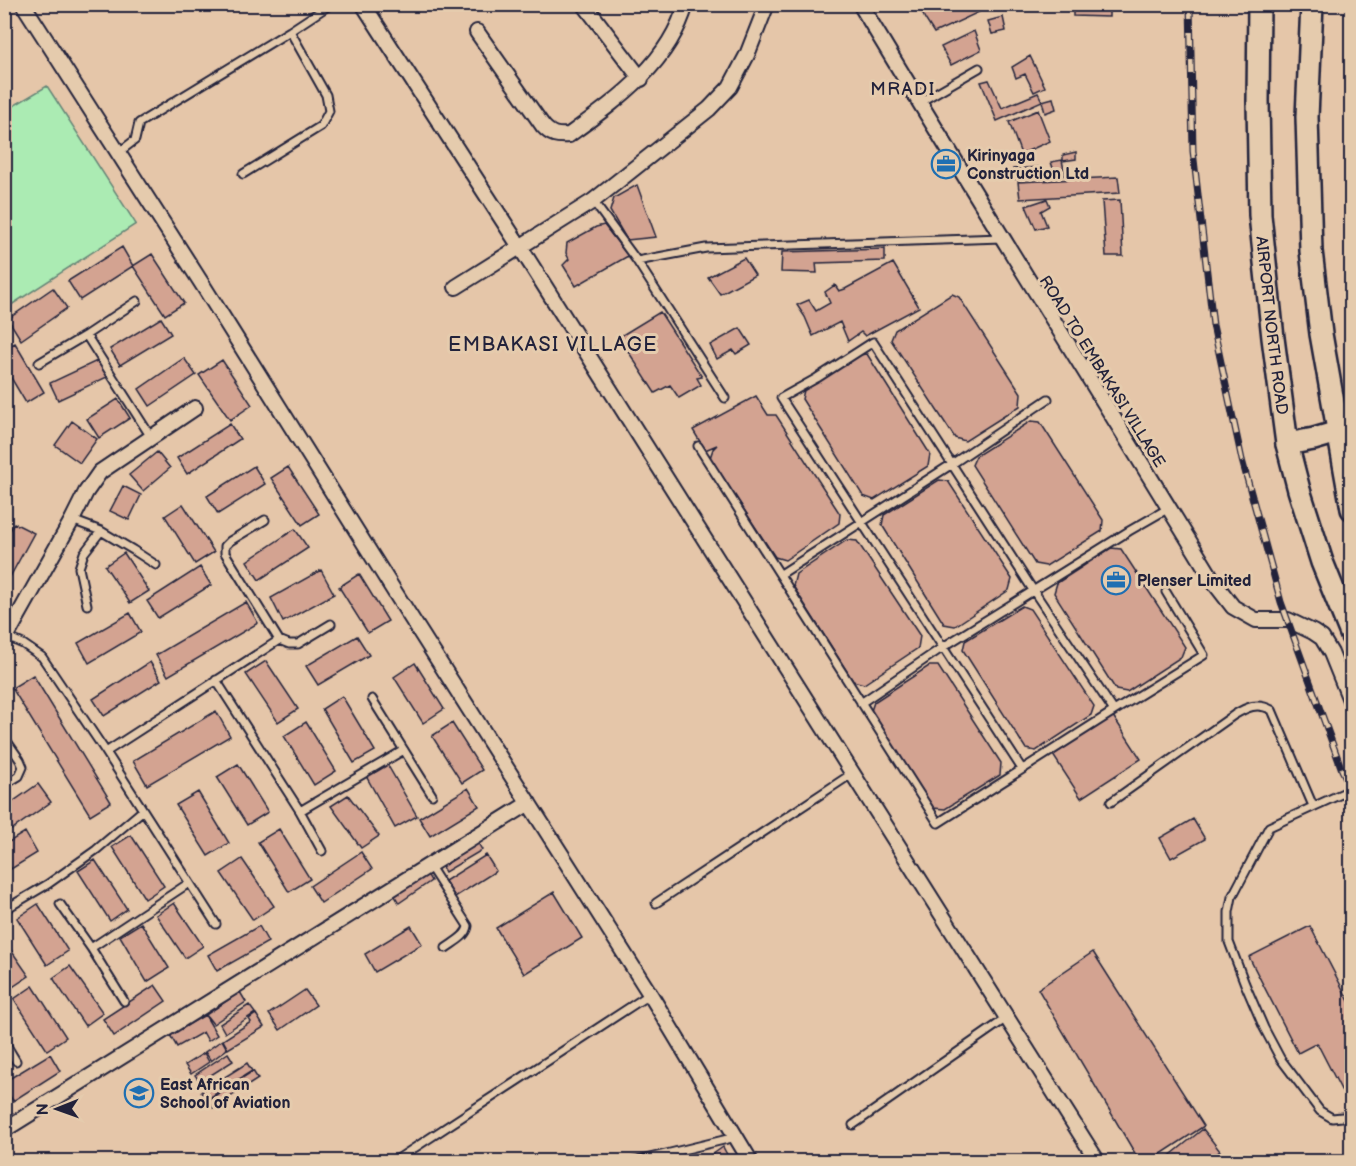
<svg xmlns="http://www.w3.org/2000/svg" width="1356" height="1166" font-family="'Balsamiq Sans',sans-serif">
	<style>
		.green { fill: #abebb3; stroke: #668677; stroke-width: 1.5 }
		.building { fill: #d3a391; stroke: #22223b; stroke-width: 1.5 }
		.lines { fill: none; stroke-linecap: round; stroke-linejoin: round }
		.lane-casing { stroke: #22223b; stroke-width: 11 }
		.street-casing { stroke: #22223b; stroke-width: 18 }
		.primary-casing { stroke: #22223b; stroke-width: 26 }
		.lane { stroke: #e5cbad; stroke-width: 7 }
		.street { stroke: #e5cbad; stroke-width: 14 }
		.primary { stroke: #e5cbad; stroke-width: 21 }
		.rail-casing { stroke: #22223b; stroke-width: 7 }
		.rail { stroke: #e5cbad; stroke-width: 4.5; stroke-dasharray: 14; stroke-linecap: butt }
		.labels { text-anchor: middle; stroke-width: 6; stroke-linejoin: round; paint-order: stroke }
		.poi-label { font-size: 16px; font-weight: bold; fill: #22223b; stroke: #e5cbad; text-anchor: start }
		.street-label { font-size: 16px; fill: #22223b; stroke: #e5cbad }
		.neighbourhood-label { font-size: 18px; letter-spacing: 1.5px; fill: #22223b; stroke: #e5cbad }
		.quarter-label { font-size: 20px; letter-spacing: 1.5px; fill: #22223b; stroke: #e5cbad }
	</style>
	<rect width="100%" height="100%" fill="#e5c6a9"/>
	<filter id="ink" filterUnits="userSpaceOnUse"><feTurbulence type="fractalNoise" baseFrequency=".0167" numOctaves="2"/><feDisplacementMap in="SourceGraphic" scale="12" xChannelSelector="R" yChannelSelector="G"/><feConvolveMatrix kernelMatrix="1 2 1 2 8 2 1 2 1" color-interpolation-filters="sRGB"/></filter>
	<g filter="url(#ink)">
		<!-- green -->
		<path class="green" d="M47 86 136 224 5 309V111Z"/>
		<!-- building -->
		<path class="building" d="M927 4H975L979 12 934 33 925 19 921 10 923 7Z
			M1073 4H1109V17L1073 16Z
			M1003 17 1006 31 992 34 988 21Z
			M974 31 981 50 951 65 941 47Z
			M1030 56 1045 87 1034 92 1025 74 1016 78 1012 67Z
			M989 80 1002 108 1038 93 1042 101 997 121 981 82Z
			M1053 98 1056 109 1045 113 1042 101Z
			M1038 110 1050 141 1021 154 1009 122Z
			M1076 152V159L1063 161V155Z
			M1062 160 1065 175 1056 177 1051 162Z
			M1041 167 1042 177 1014 179 1013 169Z
			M1118 177 1120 193 1020 199 1018 182Z
			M637 185 656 237 627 240 610 211 614 198Z
			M1047 199 1050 206 1041 211 1047 226 1036 229 1026 206Z
			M1120 200 1123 256H1106L1102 201Z
			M604 225 628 256 576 286 563 265 569 259 566 253 567 243 596 227Z
			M122 247 133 266 80 300 68 281Z
			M885 249V261L816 263 817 273 781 272 782 252Z
			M152 254 184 303 165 315 133 266Z
			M744 258 755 275 720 294 708 277Z
			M893 263 919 307 865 336 861 332 848 341 840 322 813 336 805 317 797 305 809 300 816 311 830 303 825 292 835 285 839 291 845 289Z
			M53 288 67 308 21 340 8 319Z
			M952 294 959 297 1021 393 1020 406 965 441 955 438 891 340 895 330Z
			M660 312 702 377 697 378 701 385 679 398 670 385 655 393 619 337Z
			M161 318 171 334 120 365 110 349Z
			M740 328 751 345 736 354 733 350 717 359 710 345Z
			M15 343 44 392 26 403 4 366V349Z
			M867 354 930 454 928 466 874 500 863 496 802 399 804 390 858 355Z
			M184 358 196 375 150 406 139 389Z
			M99 360 107 377 58 400 50 383Z
			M222 360 252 405 230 420 199 375Z
			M756 396 768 415H776L840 514 839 523 785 560 775 557 710 458 713 449 717 445 705 450 693 430Z
			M118 399 130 418 99 438 87 419Z
			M72 421 97 439 80 463 55 445Z
			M1031 421 1040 422 1103 520 1102 531 1046 566 1035 564 972 465 976 456Z
			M230 424 240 439 187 474 177 458Z
			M157 452 170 468 143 491 129 475Z
			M254 466 265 484 218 514 207 496Z
			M288 467 319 514 302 525 271 478Z
			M939 480 948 481 1012 579 1009 590 955 626 944 624 882 525 884 515Z
			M123 486 141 495 129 520 110 511Z
			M183 504 214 552 195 564 165 516Z
			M14 523 34 533 4 588V542Z
			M295 529 308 548 259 580 247 561Z
			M847 540 857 541 920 636 918 648 864 684 853 681 793 586 796 574Z
			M1111 548 1121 549 1185 647 1181 657 1127 692 1116 690 1054 593 1057 583Z
			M124 553 149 591 130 603 105 566Z
			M200 567 211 585 158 618 147 601Z
			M321 570 334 594 283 622 271 598Z
			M359 574 388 621 368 633 339 587Z
			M246 602 258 623 168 676 156 655Z
			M1022 606 1030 609 1094 706 1091 715 1036 751 1026 749 963 650 965 641Z
			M130 613 141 632 89 663 78 643Z
			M357 636 369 655 318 685 306 666Z
			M266 661 298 709 278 722 246 674Z
			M150 662 161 680 104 716 93 699Z
			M415 663 444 709 423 723 394 677Z
			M929 666H938L1001 763 1000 775 945 809 933 808 871 711 874 702Z
			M33 675 111 802 90 815 12 688Z
			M342 696 375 751 354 763 322 709Z
			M216 711 230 736 147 785 133 761Z
			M1113 716 1141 759 1081 798 1053 755Z
			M306 722 336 771 314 785 284 736Z
			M452 723 482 770 462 783 432 736Z
			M238 764 268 812 247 825 217 777Z
			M387 764 417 816 395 828 366 776Z
			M38 784 51 802 4 835V808Z
			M468 788 479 806 430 836 419 818Z
			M198 792 229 843 208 856 176 805Z
			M348 795 379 836 361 848 331 806Z
			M1193 819 1205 839 1171 858 1160 838Z
			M279 829 310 879 289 892 258 842Z
			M25 832 37 853 11 869 4 859V845Z
			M131 835 164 886 145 899 112 847Z
			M478 843 482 850 445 872 441 865Z
			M361 852 372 869 321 903 310 886Z
			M486 855 496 871 455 897 445 881Z
			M242 859 274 906 253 920 221 873Z
			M95 860 127 909 110 921 78 871Z
			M427 874 431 881 399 903 395 896Z
			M554 892 582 938 524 974 496 928Z
			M174 903 203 946 185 958 156 915Z
			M38 904 68 951 47 965 17 918Z
			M141 923 169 968 147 982 120 936Z
			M259 926 268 942 217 971 208 955Z
			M411 926 422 944 375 972 365 954Z
			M1310 926 1352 1007V1106L1350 1107 1317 1043 1298 1053 1249 957Z
			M4 940 29 976 8 990 4 985Z
			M1093 952 1204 1126 1149 1162H1140L1038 989Z
			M70 966 103 1013 85 1026 53 978Z
			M155 985 166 1001 114 1036 103 1019Z
			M33 986 66 1037 47 1050 14 999Z
			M305 990 316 1005 280 1030 269 1014Z
			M240 992 246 1002 213 1024 206 1015Z
			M249 1005 255 1013 225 1033 220 1024Z
			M256 1014 264 1027 228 1049 223 1040 251 1022 249 1019Z
			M205 1015 217 1035 208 1041 203 1032 177 1047 170 1035Z
			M222 1040 227 1049 211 1061 205 1052Z
			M204 1053 209 1062 191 1074 185 1065Z
			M228 1053 233 1061 200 1082 195 1075Z
			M50 1054 60 1071 13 1101 4 1087V1082Z
			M247 1063 252 1071 206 1100 201 1092Z
			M253 1071 258 1079 213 1108 208 1100Z
			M1203 1129 1220 1151 1206 1162H1162Z
			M723 1147 731 1162H702Z"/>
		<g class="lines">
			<!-- lane casing -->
			<g class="lane-casing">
				<path id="lane" d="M920 102 979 68
					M118 153 135 140 139 123 290 31 331 4
					M243 174 321 126 329 111 326 95 290 31
					M593 201 637 261 725 398
					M637 261 706 248 1002 238
					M86 335 151 437
					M39 363 86 335 137 301
					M698 446 938 823 1114 711
					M72 520 101 531 133 550 156 565
					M265 520 230 541 225 546V553L279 640
					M781 574 952 464 1048 399
					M87 605 79 568 84 553 101 531
					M7 637 23 644 42 657 106 752 216 924
					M216 680 300 811 322 851
					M372 699 432 795
					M861 703 943 647 1129 531 1169 508
					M4 737 20 760 23 767 19 776 4 785
					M106 752 279 640 289 644H298L331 624
					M1022 769 781 398 817 378 873 342 1033 590 1114 711 1204 655 1166 592
					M1352 789 1269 827 1232 897 1229 912V942L1245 984 1264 1028 1280 1058 1320 1111 1332 1118 1352 1116
					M1111 802 1234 715C1247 707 1257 702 1272 710L1313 806
					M300 811 404 750
					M429 865 468 926C467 936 454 942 446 948
					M656 903 853 773
					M60 904 91 948 124 1001
					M4 910 48 884 96 850 142 811
					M91 948 189 883
					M4 1041 16 1061
					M853 1125 1008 1017
					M393 1162 650 994
					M633 1162 736 1137"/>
			</g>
			<!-- street casing -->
			<g class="street-casing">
				<path id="street" d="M23 4 204 287 396 594 650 994 751 1162
					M363 4 520 247 1098 1162
					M584 4 641 79
					M860 4C977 199 1098 391 1216 585L1233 607 1256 620H1288L1313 632 1322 638 1331 653 1352 705
					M477 32 543 126C551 135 557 136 569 135 617 100 669 64 686 4
					M456 287 593 201 709 109 730 87 747 55 767 4
					M4 641 72 520 86 492 100 472 195 408
					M4 1130 529 803"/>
			</g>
			<!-- primary casing -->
			<g class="primary-casing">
				<g id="primary">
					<path id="s1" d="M1259 4 1258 101 1260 215 1273 338 1287 444 1299 490 1322 562 1352 636"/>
					<path d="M1312 4 1307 117 1311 251 1321 334 1352 509"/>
					<path d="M1287 444 1314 439 1338 432"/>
				</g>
			</g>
			<!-- lane -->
			<use href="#lane" class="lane"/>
			<!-- street -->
			<use href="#street" class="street"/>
			<!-- primary -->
			<use href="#primary" class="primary"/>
			<!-- rail casing -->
			<g class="rail-casing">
				<path id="rail" d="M1190 4 1193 151 1213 325 1242 460 1281 602 1342 770 1352 790"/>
			</g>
			<!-- rail -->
			<use href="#rail" class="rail"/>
		</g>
	</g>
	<!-- icons -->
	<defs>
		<g id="office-ring" transform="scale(1.5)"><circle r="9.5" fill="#e5cbad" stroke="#1f6fb2" stroke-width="1.5"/><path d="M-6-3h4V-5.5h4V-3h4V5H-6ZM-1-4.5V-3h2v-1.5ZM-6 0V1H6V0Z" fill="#1f6fb2"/></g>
		<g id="university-ring" transform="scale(1.5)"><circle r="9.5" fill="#e5cbad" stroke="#1f6fb2" stroke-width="1.5"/><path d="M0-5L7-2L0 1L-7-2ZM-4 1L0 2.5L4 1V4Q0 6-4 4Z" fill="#1f6fb2"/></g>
	</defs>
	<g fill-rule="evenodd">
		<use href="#office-ring" x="946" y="164"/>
		<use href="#office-ring" x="1116" y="580"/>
		<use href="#university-ring" x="139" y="1093"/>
	</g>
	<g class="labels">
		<!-- poi labels -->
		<g class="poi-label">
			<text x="967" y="161">Kirinyaga<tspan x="967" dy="18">Construction Ltd</tspan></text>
			<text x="1137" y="586">Plenser Limited</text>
			<text x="160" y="1090">East African<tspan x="160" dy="18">School of Aviation</tspan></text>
		</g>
		<!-- street labels -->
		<g class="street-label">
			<text dy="6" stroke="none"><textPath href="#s1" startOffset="322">AIRPORT NORTH ROAD</textPath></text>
			<text transform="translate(1103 371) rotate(58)" y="6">ROAD TO EMBAKASI VILLAGE</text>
		</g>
		<!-- neighbourhood labels -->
		<g class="neighbourhood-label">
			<text x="903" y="95">MRADI</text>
		</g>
		<!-- quarter labels -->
		<g class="quarter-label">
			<text x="553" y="351">EMBAKASI VILLAGE</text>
		</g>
	</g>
	<!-- margin -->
	<rect width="1356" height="1166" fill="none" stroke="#e5cbad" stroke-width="24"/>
	<rect x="12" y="12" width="1332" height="1142" fill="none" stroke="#22223b" stroke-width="2" filter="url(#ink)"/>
	<!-- north arrow -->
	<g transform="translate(57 1109) rotate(269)" stroke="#e5cbad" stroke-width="4.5" paint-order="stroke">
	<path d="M0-4.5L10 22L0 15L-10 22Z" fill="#22223b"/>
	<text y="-9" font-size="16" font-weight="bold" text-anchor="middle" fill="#22223b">N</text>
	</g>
</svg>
